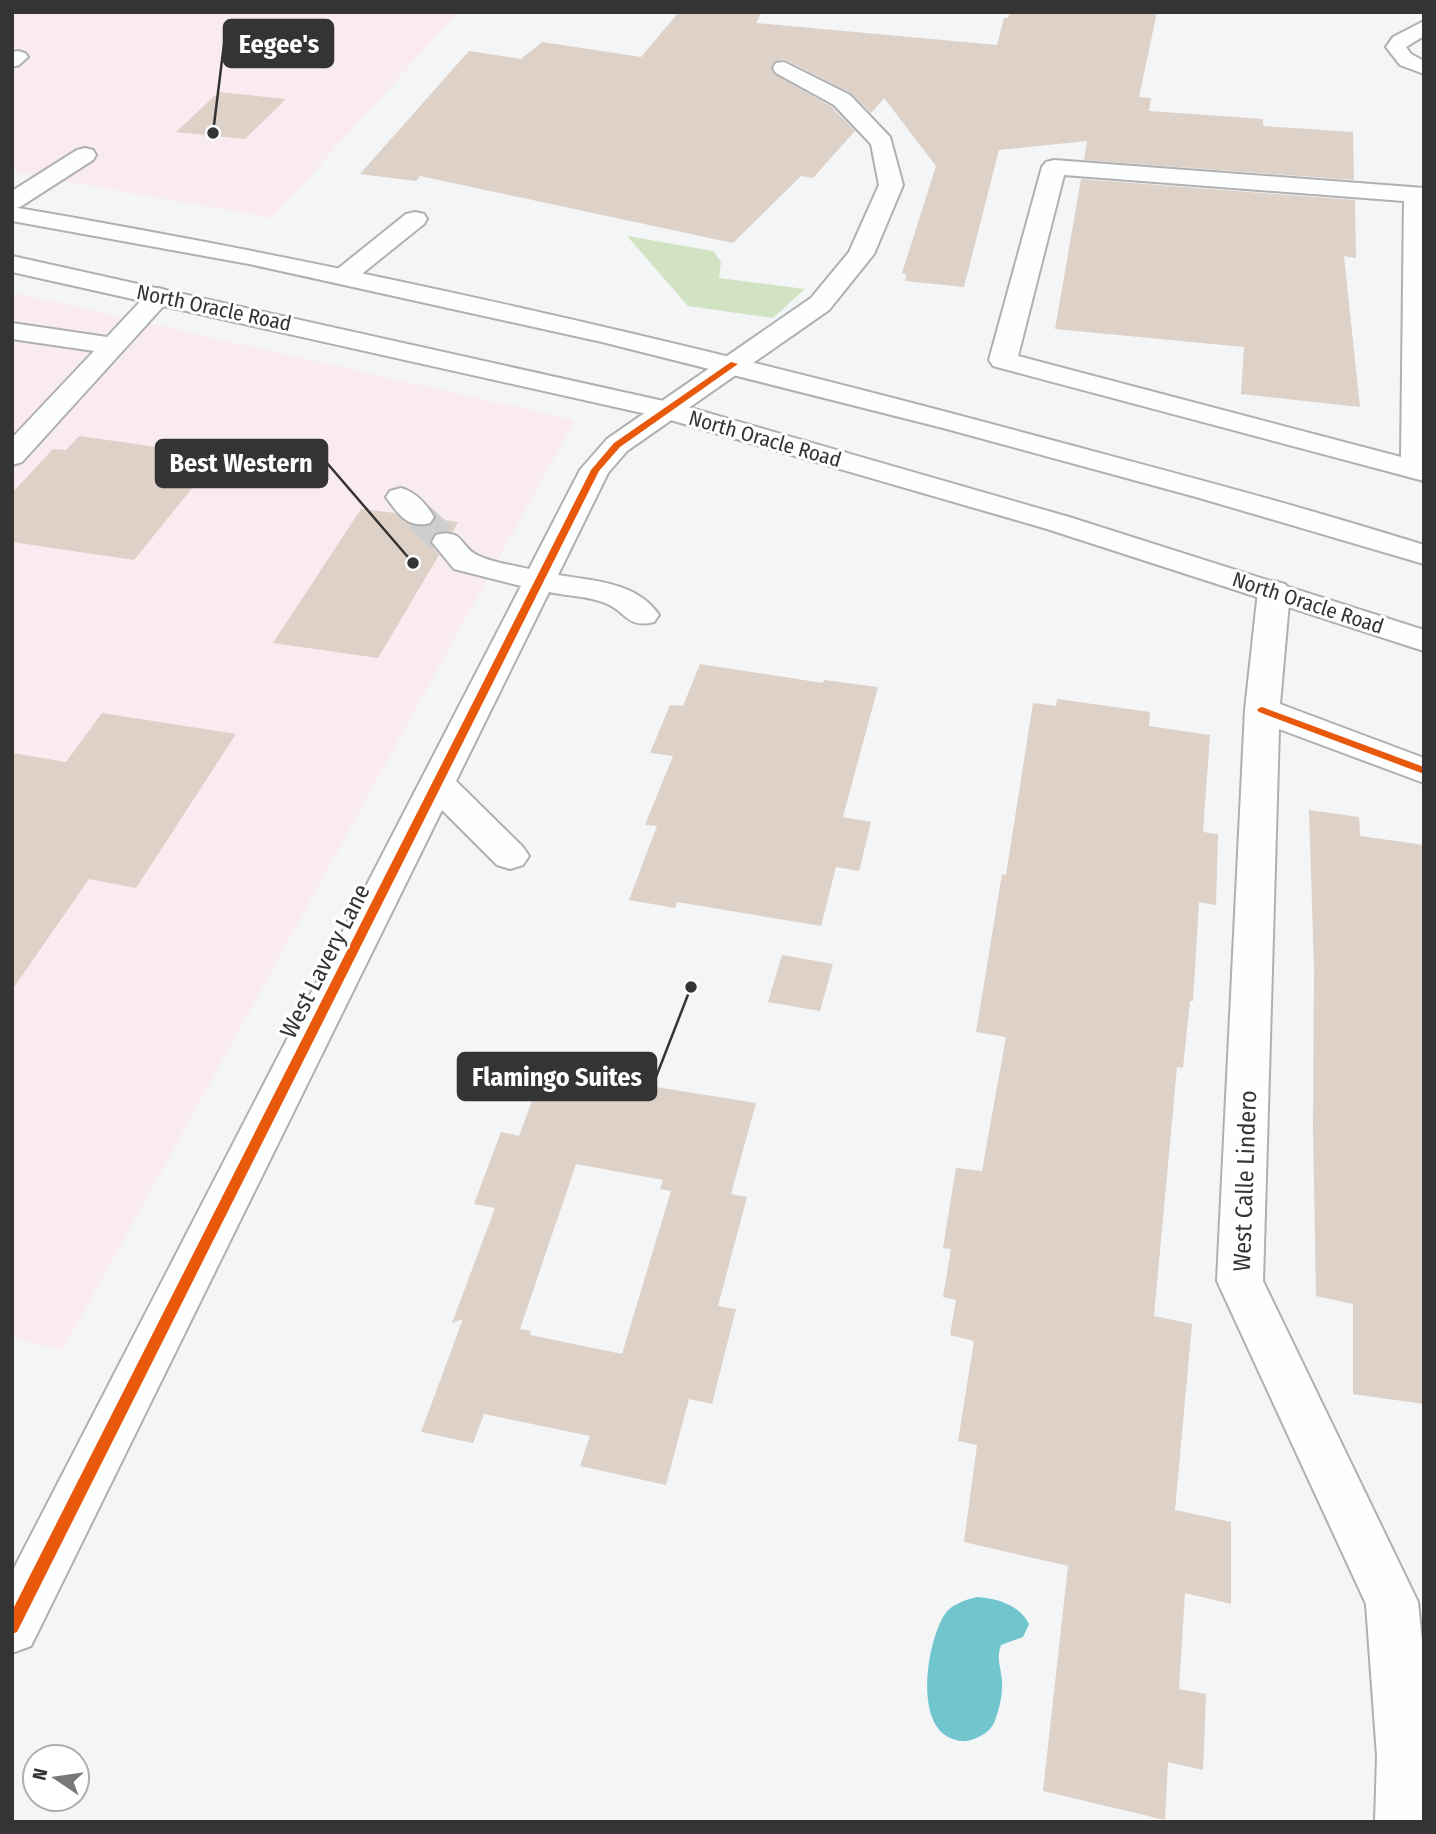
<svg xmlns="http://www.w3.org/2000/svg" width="1436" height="1834" font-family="'Fira Sans Condensed',sans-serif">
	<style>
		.commercial { fill: #f9ebf0 }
		.green { fill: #d1e3c3 }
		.water { fill: #71c6ce }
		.building { fill: #ddd1c8; fill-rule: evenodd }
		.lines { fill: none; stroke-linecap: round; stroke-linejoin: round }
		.minor-tunnel { stroke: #ceced0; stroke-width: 30; stroke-dasharray: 30 15; stroke-linecap: butt }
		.minor-casing { stroke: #afb0b2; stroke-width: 4 }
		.highway-casing { stroke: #afb0b2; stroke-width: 4 }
		.minor { fill: #fdfefe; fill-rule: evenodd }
		.highway { fill: #fdfefe; fill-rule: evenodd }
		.cycleway-casing { stroke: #fff; stroke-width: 5 }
		.cycleway { fill: #e8590c; fill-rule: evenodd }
		.labels { text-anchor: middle; stroke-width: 6; stroke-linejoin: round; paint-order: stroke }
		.far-street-label { font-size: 21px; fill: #343435; stroke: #fff }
		.street-label { font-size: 24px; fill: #343435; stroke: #fff }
		.leader { fill: none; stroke: #343435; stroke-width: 2.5 }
		.callout-dot { fill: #343435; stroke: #fff; stroke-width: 2.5 }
		.callout { fill: #343435; stroke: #343435; stroke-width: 2.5 }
		.callout-label { font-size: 26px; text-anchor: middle; font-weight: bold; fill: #fff }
	</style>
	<rect width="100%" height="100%" fill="#f4f5f7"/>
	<!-- commercial -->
	<path class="commercial" d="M12 12H458L272 218 12 172Z
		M12 292 575 420 63 1350 12 1338Z"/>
	<!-- green -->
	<path class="green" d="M627 236 713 251 721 262 719 278 805 289 773 318 688 306Z"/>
	<!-- water -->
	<path class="water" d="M977 1597C996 1598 1020 1605 1029 1624L1023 1637 1001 1645C996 1659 1001 1667 1002 1681 1003 1694 999 1711 994 1723 990 1731 982 1736 974 1739 965 1742 962 1742 953 1739 913 1727 927 1641 945 1614 952 1604 965 1600 977 1597Z"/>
	<!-- building -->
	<path class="building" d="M679 12H762L756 23 997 45 1004 18H1008L1010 12H1157L1139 97 1151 98 1149 111 1263 119V126L1353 132 1354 180 1084 160 1087 141 999 150 964 287 905 281 906 274 902 273 936 166 884 98 871 113 851 93 784 59 774 62 771 67 774 74 832 107 855 131 813 178 801 176 733 243 420 176 416 181 360 174 469 51 521 59 542 42 641 57Z
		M219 92 286 99 245 139 176 132Z
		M1081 179 1355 200 1356 258 1344 256 1360 407 1241 394 1244 347 1055 329Z
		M79 436 206 454 194 469 206 471 134 560 12 542V493L53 449 66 450Z
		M361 509 395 513 415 526H430L436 519 458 522 453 532 434 534 429 542 439 555 378 658 273 643Z
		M700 664 823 683 824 680 878 687 843 817 871 822 859 871 836 867 821 926 677 902 675 908 629 900 657 826 645 825 673 756 650 753 670 705 683 706Z
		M1057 699 1150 712 1149 726 1210 735 1203 832 1218 834 1216 905 1199 902 1193 1001H1190L1183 1068 1177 1067 1154 1316 1192 1324 1175 1510 1231 1522V1604L1185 1593 1179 1689 1206 1694 1203 1770 1168 1762 1165 1820 1043 1791 1068 1566 964 1542 977 1445 958 1441 974 1341 950 1335 956 1300 943 1297 951 1249 943 1248 956 1168 982 1171 1006 1037 976 1032 1002 874 1006 875 1033 703 1056 706Z
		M102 713 236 734 136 888 89 879 12 990V753L66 762Z
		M1309 810 1359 817 1360 836 1424 845V1404L1353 1394V1304L1316 1296 1313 1127 1314 969Z
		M782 955 833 964 820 1011 768 1002Z
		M544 1069 756 1103 731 1194 747 1197 718 1306 736 1309 712 1404 689 1399 666 1485 580 1466 590 1436 484 1414 473 1443 421 1432 463 1319 452 1323 495 1208 474 1204 501 1132 519 1136ZM576 1164 663 1180 660 1189 671 1191 622 1354 530 1335 531 1331 520 1329Z"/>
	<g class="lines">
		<!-- minor-tunnel -->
		<path class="minor-tunnel" d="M419 517 447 542"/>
		<!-- minor casing -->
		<g class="minor-casing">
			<path id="minor" d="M1424 21V36L1406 47 1411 54 1424 61V74L1400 65 1386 47 1393 37Z
				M18 51 25 53 28 57 19 65 12 67V52Z
				M784 62 850 95 890 137 903 185 874 254 829 310 627 451 608 473 558 575C594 581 637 582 659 615L654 622C627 629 626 611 605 603 589 596 567 596 549 592L456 781 523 847 529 856 523 865 510 869 497 865 442 810 31 1646 12 1653V1572L521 586 454 569 432 542 436 535C465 528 459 548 479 556 494 563 513 565 529 569L580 470 607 439 811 298 849 252 879 185 871 144 834 105 776 73 773 68 776 63Z
				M85 148 93 150 96 155 93 160 20 207 12 209V191L77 150Z
				M1054 160 1424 188V481L993 366 989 360 1042 167 1046 162ZM1064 175 1404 201 1401 457 1018 356Z
				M415 212 424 214 427 219 424 224 353 281 344 284 335 281 331 276 335 271 406 214Z
				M159 288 168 291 172 296 168 301 22 462 12 465V438L94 351 12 339V323L107 337 150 291Z
				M401 488C416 492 426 504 434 517L430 523C408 529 398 514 386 497L390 491Z
				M1274 581 1285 584 1290 591 1280 704 1424 758V783L1279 729 1263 1281 1418 1602 1424 1660V1822H1375L1377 1756 1366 1604 1217 1281 1245 710 1258 591 1263 584Z"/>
		</g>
		<!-- highway casing -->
		<g class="highway-casing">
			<path id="highway" d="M12 207C359 266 701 345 1040 437 1163 470 1286 502 1408 540L1424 545V564L1196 497 943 428 602 342 249 264 12 221Z
				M12 256 677 404 1069 517 1424 630V651L1047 529 660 417 12 272Z"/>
		</g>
		<!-- minor -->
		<use href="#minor" class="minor"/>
		<!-- highway -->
		<use href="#highway" class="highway"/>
		<!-- cycleway casing -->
		<g class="cycleway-casing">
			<path id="cycleway" d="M731 362 738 364 620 447 599 471 17 1632 12 1634V1611L591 470 614 443Z
				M1262 707 1424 767V774L1259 712 1257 710 1259 708Z"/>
		</g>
		<!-- cycleway -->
		<use href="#cycleway" class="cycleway"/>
	</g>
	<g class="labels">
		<!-- far-street labels -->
		<g class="far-street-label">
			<text transform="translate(214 308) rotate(12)" y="7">North Oracle Road</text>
			<text transform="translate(765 439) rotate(16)" y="7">North Oracle Road</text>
			<text transform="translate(1308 603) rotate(18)" y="7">North Oracle Road</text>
		</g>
		<!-- street labels -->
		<g class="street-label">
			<text transform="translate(325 961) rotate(-63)" y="8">West Lavery Lane</text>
			<text transform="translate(1245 1181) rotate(-88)" y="8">West Calle Lindero</text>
		</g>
	</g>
	<!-- callouts -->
	<path class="leader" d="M213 133L224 44M413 563L327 463M691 987L656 1077"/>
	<g class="callout-dot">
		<circle cx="213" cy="133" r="7"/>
		<circle cx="413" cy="563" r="7"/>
		<circle cx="691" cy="987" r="7"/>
	</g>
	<g class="callout">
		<rect x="224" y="20" width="109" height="47" rx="7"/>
		<rect x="156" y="440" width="171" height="47" rx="7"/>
		<rect x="458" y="1053" width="198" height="47" rx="7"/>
	</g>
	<g class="callout-label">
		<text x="279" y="53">Eegee's</text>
		<text x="241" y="472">Best Western</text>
		<text x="557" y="1086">Flamingo Suites</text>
	</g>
	<!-- border -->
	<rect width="1436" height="1834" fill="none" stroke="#343435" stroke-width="28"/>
	<!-- north arrow -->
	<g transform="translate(56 1778) rotate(283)"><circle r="33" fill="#ffffff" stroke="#aeaeae" stroke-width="2"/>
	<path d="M0-5L12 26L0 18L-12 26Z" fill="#777879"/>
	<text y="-10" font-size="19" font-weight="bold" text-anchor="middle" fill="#343435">N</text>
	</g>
</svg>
